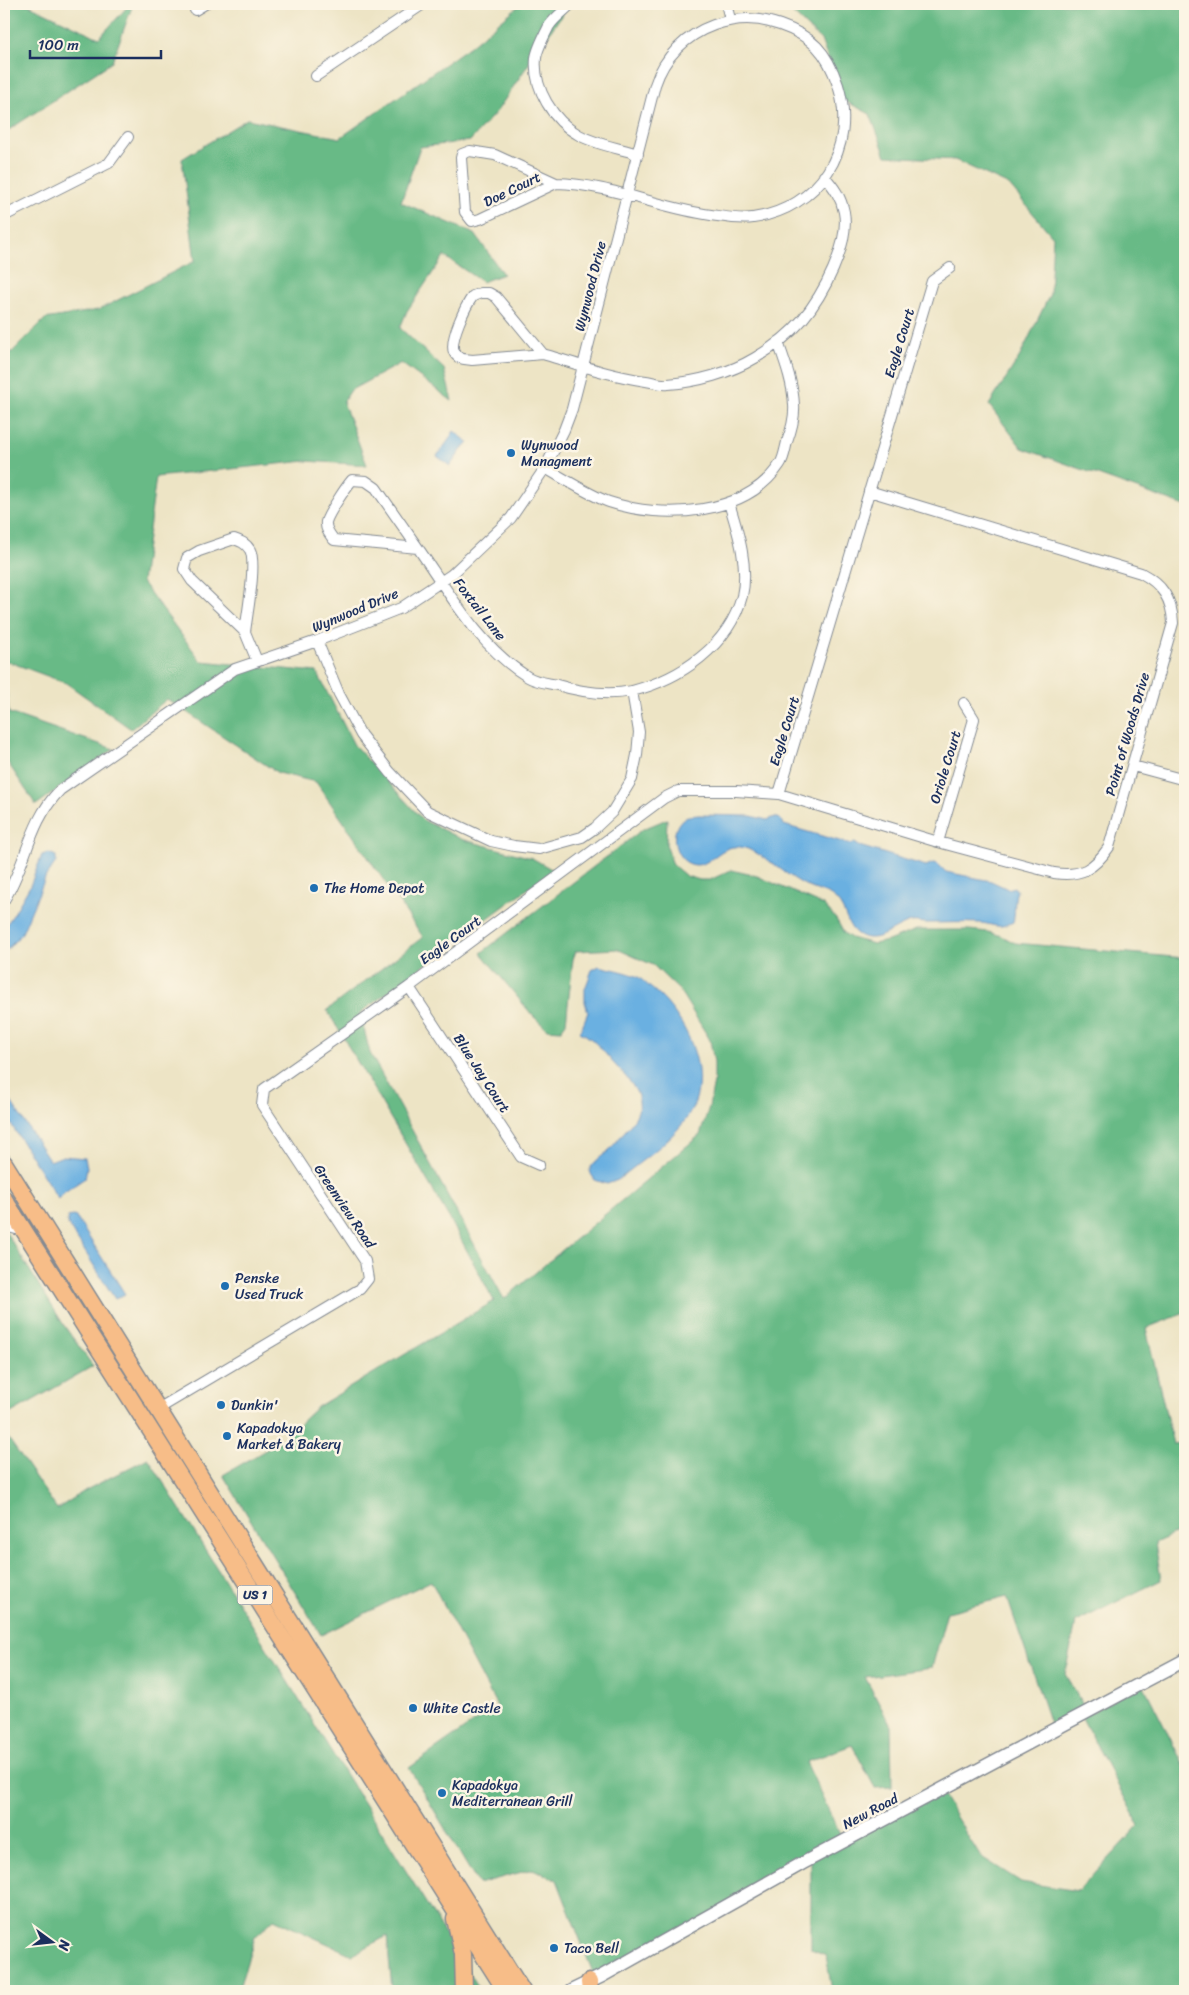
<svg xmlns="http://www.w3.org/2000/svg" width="1189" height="1995" font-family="Sriracha,sans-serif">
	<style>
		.forest { fill: #68ba86; stroke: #427472; fill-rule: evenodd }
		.water { fill: #6bb0e1; stroke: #4370a0 }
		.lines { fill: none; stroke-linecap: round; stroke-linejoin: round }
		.minor-casing { stroke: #848a92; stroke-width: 12 }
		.tertiary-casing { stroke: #848a92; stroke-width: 15 }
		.trunk-casing { stroke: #848a92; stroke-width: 19 }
		.minor { stroke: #fff; stroke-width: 10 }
		.tertiary { stroke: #fff; stroke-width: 12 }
		.trunk { stroke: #f7bd88; stroke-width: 16 }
		.poi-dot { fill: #1f6fb2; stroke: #fcf5e5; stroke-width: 2 }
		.labels { text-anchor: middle; stroke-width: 5; stroke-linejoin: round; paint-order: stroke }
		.shield { fill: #fcf5e5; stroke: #5e6a86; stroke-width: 1 }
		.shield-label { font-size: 12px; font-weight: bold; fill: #1b2f5e }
		.street-label { font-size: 14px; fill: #1b2f5e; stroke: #fcf5e5 }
		.poi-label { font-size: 14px; fill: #1b2f5e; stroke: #fcf5e5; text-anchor: start }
	</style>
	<rect width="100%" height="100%" fill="#fcf5e5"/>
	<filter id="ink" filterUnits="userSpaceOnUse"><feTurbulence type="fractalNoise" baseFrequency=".02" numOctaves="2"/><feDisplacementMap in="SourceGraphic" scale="10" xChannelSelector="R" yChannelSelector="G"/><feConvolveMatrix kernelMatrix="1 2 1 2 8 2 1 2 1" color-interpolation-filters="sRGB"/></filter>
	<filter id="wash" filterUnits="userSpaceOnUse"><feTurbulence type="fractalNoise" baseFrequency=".0096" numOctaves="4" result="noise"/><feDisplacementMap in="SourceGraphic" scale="20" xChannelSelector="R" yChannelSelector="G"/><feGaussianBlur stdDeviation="1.12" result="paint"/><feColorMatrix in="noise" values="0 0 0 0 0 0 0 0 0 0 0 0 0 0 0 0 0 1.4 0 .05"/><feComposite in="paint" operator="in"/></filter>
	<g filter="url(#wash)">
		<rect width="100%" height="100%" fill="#ede4c5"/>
		<!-- forest -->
		<path class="forest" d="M4 4H27L99 38 130 4H133L112 62 4 133Z
			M521 4H569L497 111 470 141 420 147 401 202 475 234 503 274 482 282 444 256 407 311 400 328 444 369 452 401 401 363 351 390 343 402 367 465 306 461 156 477 142 582 201 661 317 672 354 745 423 820 461 839 532 858 553 870 360 1013 370 1053 504 1299 700 1135 709 1107 714 1082V1062L710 1040 680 991 653 965 617 949 576 951 573 959 566 1023 561 1030 547 1029 533 1016 481 953 643 829 667 819 666 844 673 865 686 876 700 880H710L731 870 757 876 823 905 836 919 844 933 851 938 874 944 888 941 916 930H969L988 932 1002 936 1015 943 1185 958V1313L1146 1328 1173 1444 1185 1442V1529L1155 1543 1161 1580 1076 1622 1065 1674 1088 1714 1143 1684 1185 1768V1991H832L826 1955 811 1949V1859L595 1978 557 1880 533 1869 478 1884 409 1768 497 1706 431 1581 321 1635 223 1475 281 1441 317 1407 494 1301 451 1221 327 1010 423 937 316 782 278 773 167 699 131 729 66 683 4 660V353L12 352 45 319 98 310 195 261 182 159 247 119 340 138 469 47ZM1007 1597 1052 1729 1081 1716 1139 1825 1078 1891 1021 1882 980 1856 940 1791 844 1843 806 1762 852 1745 875 1788 892 1787 891 1726 865 1677 932 1668 947 1612Z
			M783 4H1185V506L1022 448 989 405 1020 356 1050 294 1053 237 1009 185 955 160 886 156 870 114 843 100 821 40Z
			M4 669 9 713 114 749 36 805 4 757Z
			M4 1229 65 1327 93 1366 4 1417Z
			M4 1432 57 1509 86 1490 148 1458 481 1991H392L387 1936 352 1955 274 1919 255 1937 238 1991H4Z"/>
		<!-- water -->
		<path class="water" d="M454 431 469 443 465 445 450 466 437 456 448 441Z
			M698 815 751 816 767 820 775 817 780 819 784 825 794 828 850 844 855 843 859 846 926 866 933 863 938 864 946 872 991 881 1008 889 1014 887 1017 891C1013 900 1016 912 1013 922 1009 924 1006 925 1002 926 995 927 987 923 980 923 962 922 944 923 926 923 922 923 916 921 911 922 895 926 878 944 861 936 846 930 847 910 836 900 830 893 817 891 809 887 787 877 770 858 748 849 722 839 714 865 696 865 674 864 667 830 684 818 687 815 693 816 698 815Z
			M49 853 56 856V862L46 876 22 933 4 953V928L13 915 30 886 42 855Z
			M599 966C611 969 624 971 636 976 641 978 646 984 651 988 683 1013 712 1069 692 1109 678 1137 642 1160 618 1180L607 1184 595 1180 589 1171C593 1162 600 1158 607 1152 614 1146 619 1138 625 1131 648 1106 641 1093 619 1069 607 1057 596 1039 580 1032L588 1012 585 1002V989L592 970Z
			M4 1091 50 1161 63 1156 85 1158 87 1167 85 1178 63 1193 58 1199 4 1113Z
			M73 1216 76 1217 125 1294 115 1299 67 1223 68 1217Z"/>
	</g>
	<g filter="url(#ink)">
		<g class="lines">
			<!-- minor casing -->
			<g class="minor-casing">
				<path id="minor" d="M571 4C564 11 554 18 549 26 545 34 537 49 536 58 533 88 553 121 579 135 597 145 619 148 638 154
					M726 4 730 19
					M195 10 205 4
					M316 76 423 4
					M470 151 495 155 556 183 480 219 472 221 465 212 461 158 462 154Z
					M4 216 109 163 128 137
					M481 293H489L496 297 543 354 472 360C465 359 458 360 454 352 449 340 466 305 473 296Z
					M543 354C576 364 611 376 646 381 653 382 661 385 668 384 697 382 730 373 755 358 772 348 789 335 802 320 823 295 850 245 844 212 841 197 834 187 824 176
					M545 468C563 478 591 496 609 502 663 520 746 516 780 464 784 458 785 449 787 442 791 431 795 417 794 405 793 383 785 362 778 342
					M352 480 366 481 376 488 418 548 334 540C330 535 325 529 326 522 328 514 346 487 352 480Z
					M234 539C240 541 246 543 250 550 257 563 247 615 245 632L192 581 184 569 187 558 199 551Z
					M418 548C450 594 479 647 528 677 536 682 548 683 557 685 581 692 608 696 632 691 680 679 729 646 742 596 749 566 738 532 729 503
					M245 632 257 661
					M317 641 339 694 361 735 390 772 427 811 491 841 514 846 539 849 582 837 595 828 612 812 632 779 637 755 639 732 632 691
					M1133 766 1185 780
					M779 794 932 281 950 268
					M938 842 974 719 964 703
					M4 900C27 864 28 823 60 790L235 669 317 641 401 608 451 575 511 518 545 468 564 430 572 409 655 85C664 57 686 35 714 25 737 17 757 17 780 25 812 36 827 52 838 85 858 149 819 208 753 218 739 220 725 217 711 215 659 208 609 184 556 183
					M409 987 521 1157 539 1165
					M4 1226 24 1231
					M158 1409 360 1289 368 1279 365 1261 262 1105 264 1089 409 987 664 798 678 791H736L779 794 938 842 1054 873C1081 877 1094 869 1109 847L1173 623C1172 599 1162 584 1141 573L869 491"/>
			</g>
			<!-- tertiary casing -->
			<g class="tertiary-casing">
				<path id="tertiary" d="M571 1991 602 1976 803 1863 1185 1660"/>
			</g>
			<!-- trunk casing -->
			<g class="trunk-casing">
				<path id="trunk" d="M4 1163 522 1991
					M4 1199 506 1991
					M455 1919 463 1954 464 1991
					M589 1982 590 1991"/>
			</g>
			<!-- minor -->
			<use href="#minor" class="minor"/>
			<!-- tertiary -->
			<use href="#tertiary" class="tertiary"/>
			<!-- trunk -->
			<use href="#trunk" class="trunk"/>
		</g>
	</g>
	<!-- markers -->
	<g class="poi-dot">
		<circle cx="511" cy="453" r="5"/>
		<circle cx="314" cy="888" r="5"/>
		<circle cx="225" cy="1286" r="5"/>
		<circle cx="221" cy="1405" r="5"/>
		<circle cx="227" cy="1436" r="5"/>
		<circle cx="413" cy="1708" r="5"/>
		<circle cx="442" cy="1793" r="5"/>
		<circle cx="554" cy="1948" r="5"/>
	</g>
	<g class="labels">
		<!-- shield labels -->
		<rect class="shield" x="237.5" y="1585.5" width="35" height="19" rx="4"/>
		<g class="shield-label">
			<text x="255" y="1599">US 1</text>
		</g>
		<!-- street labels -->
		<g class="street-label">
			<text transform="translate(512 189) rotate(-26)" y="5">Doe Court</text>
			<text transform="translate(590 286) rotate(-76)" y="5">Wynwood Drive</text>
			<text transform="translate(899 343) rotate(-73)" y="5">Eagle Court</text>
			<text transform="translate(480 609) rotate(52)" y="5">Foxtail Lane</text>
			<text transform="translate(355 610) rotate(-23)" y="5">Wynwood Drive</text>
			<text transform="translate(784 731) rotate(-73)" y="5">Eagle Court</text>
			<text transform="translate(1127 734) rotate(-74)" y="5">Point of Woods Drive</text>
			<text transform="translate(945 767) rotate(-73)" y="5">Oriole Court</text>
			<text transform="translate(450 940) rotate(-36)" y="5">Eagle Court</text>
			<text transform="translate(482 1073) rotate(57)" y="5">Blue Jay Court</text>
			<text transform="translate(345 1206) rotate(56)" y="5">Greenview Road</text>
			<text transform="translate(870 1811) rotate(-28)" y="5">New Road</text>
		</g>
		<!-- poi labels -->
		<g class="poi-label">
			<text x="521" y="450">Wynwood<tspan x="521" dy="16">Managment</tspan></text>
			<text x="324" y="893">The Home Depot</text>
			<text x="235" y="1283">Penske<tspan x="235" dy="16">Used Truck</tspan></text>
			<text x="231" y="1410">Dunkin'</text>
			<text x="237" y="1433">Kapadokya<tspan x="237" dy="16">Market &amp; Bakery</tspan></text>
			<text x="423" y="1713">White Castle</text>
			<text x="452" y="1790">Kapadokya<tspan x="452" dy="16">Mediterranean Grill</tspan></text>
			<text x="564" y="1953">Taco Bell</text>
		</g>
	</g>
	<!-- margin -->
	<rect width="1189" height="1995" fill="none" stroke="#fcf5e5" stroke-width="20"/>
	<!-- north arrow -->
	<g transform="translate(52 1942) rotate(105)" stroke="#fcf5e5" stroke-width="4" paint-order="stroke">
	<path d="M0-4L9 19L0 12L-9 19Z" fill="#1b2f5e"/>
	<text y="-8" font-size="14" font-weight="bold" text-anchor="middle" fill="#1b2f5e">N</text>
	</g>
	<!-- scale -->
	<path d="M30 50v8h131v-8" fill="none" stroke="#1b2f5e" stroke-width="2.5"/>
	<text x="38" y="50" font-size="15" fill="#1b2f5e" stroke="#fcf5e5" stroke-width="4" paint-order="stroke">100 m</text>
</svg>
